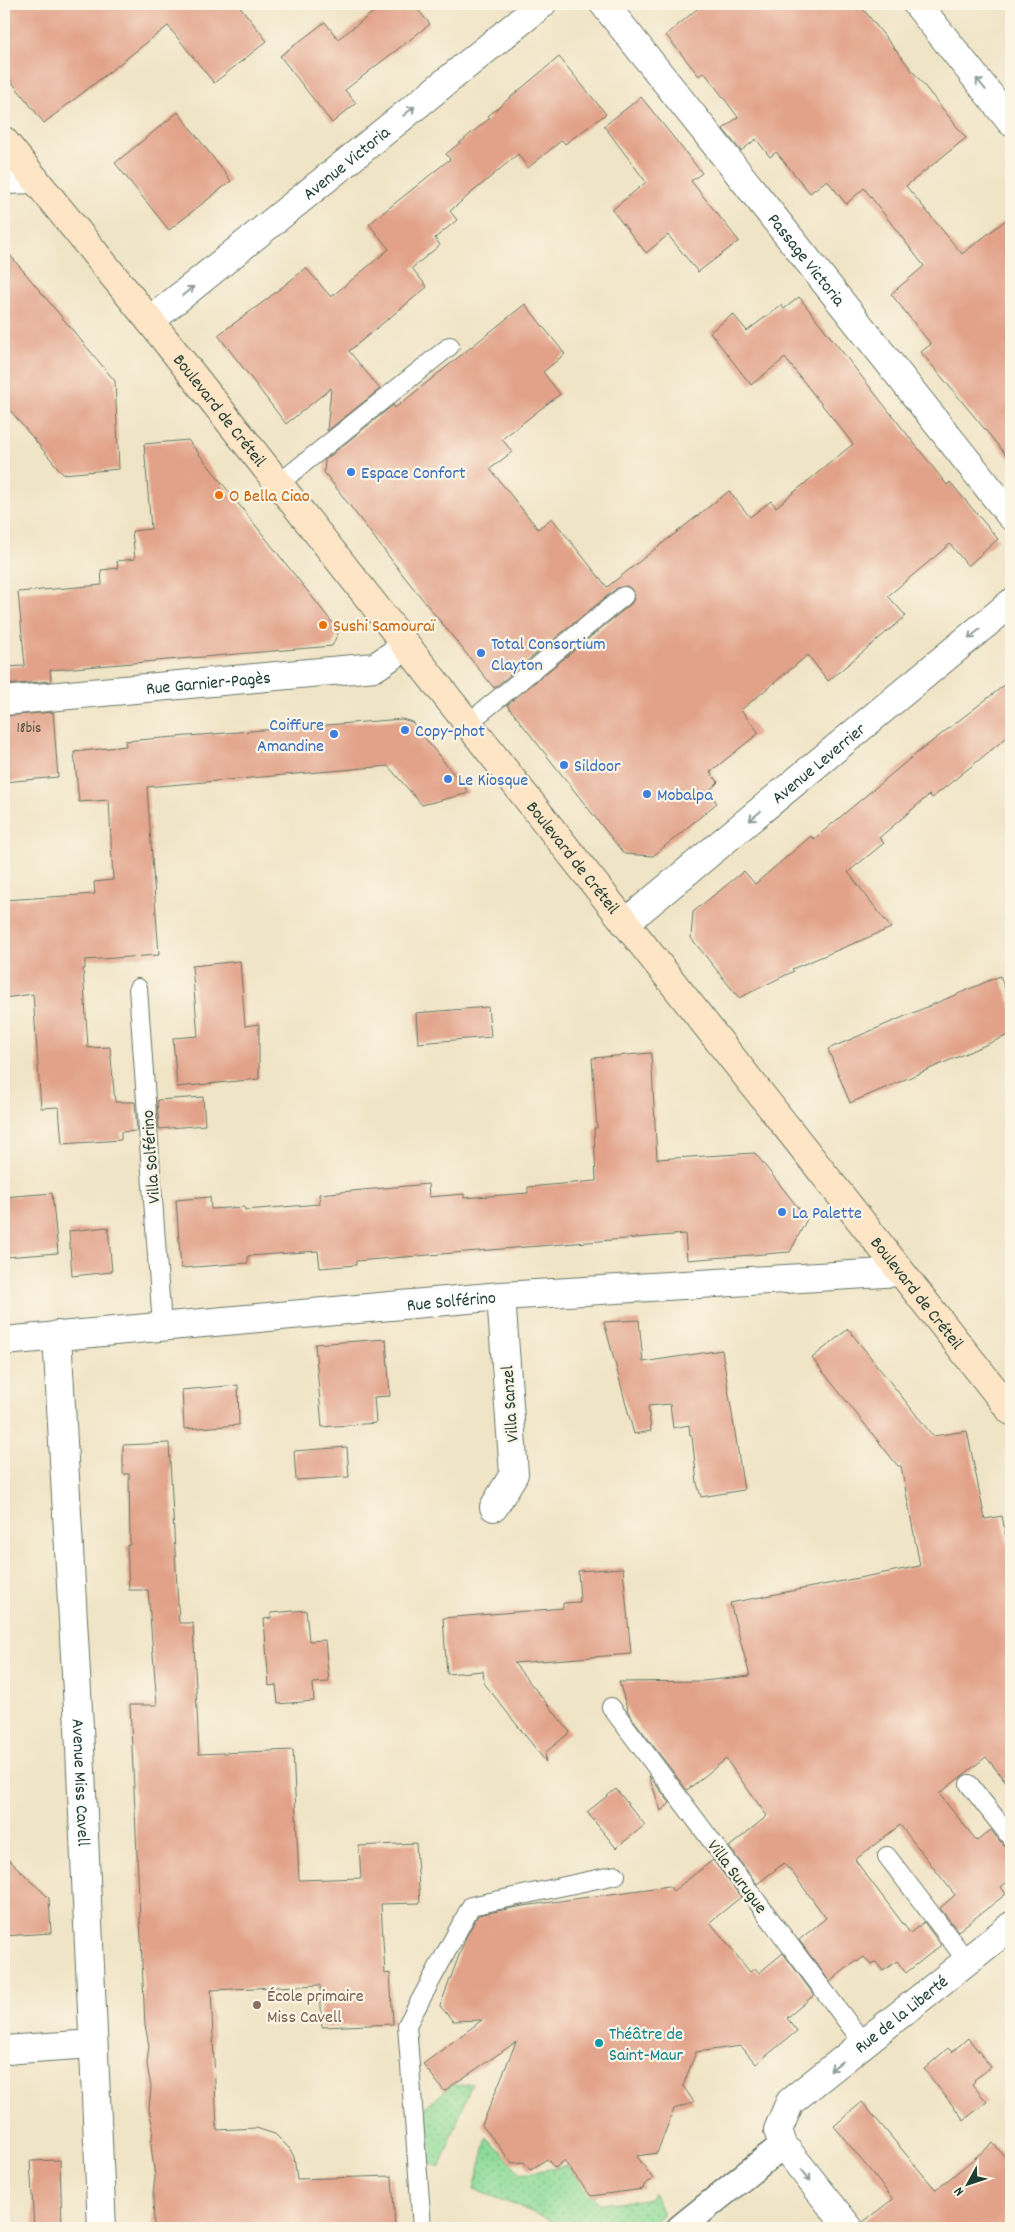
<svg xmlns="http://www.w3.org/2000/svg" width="1015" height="2232" font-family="Dekko,sans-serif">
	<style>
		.park { fill: url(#park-dots); stroke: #568c66 }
		.building { fill: #e2a289 }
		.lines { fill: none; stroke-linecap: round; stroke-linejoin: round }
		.service-casing { stroke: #687767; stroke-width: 20 }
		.pedestrian-casing { stroke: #687767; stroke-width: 29 }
		.minor-casing { stroke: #687767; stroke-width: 30 }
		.secondary-casing { stroke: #687767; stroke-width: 30 }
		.service { stroke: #fff; stroke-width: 18 }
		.pedestrian { stroke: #fff; stroke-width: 26 }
		.minor { stroke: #fff; stroke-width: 28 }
		.secondary { stroke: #fde5c5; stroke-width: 28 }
		.oneway { stroke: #8f9e9a }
		.shop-dot { fill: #3f7fe0; stroke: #fcf5e5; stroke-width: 2 }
		.food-dot { fill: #e8710a; stroke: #fcf5e5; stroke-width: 2 }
		.education-dot { fill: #8d6e63; stroke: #fcf5e5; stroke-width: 2 }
		.culture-dot { fill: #0f9aa8; stroke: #fcf5e5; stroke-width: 2 }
		.labels { text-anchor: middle; stroke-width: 4.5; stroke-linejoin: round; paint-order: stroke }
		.number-label { font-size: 15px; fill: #505649 }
		.street-label { font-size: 18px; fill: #1f3d34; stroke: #fcf5e5 }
		.shop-label { font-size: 18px; fill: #366cbe; stroke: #fcf5e5; text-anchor: start }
		.food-label { font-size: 18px; fill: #c56008; stroke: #fcf5e5; text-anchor: start }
		.education-label { font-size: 18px; fill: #785e54; stroke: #fcf5e5; text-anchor: start }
		.culture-label { font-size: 18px; fill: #0d838f; stroke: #fcf5e5; text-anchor: start }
	</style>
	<defs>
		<pattern id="park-dots" width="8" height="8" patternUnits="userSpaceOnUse" patternTransform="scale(1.25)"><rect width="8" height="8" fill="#8edc99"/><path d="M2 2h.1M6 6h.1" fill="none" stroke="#73b47e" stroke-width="1.8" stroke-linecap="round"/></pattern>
	</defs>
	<rect width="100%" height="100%" fill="#fcf5e5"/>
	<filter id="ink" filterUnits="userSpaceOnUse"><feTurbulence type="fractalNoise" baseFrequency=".02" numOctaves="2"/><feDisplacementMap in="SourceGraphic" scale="10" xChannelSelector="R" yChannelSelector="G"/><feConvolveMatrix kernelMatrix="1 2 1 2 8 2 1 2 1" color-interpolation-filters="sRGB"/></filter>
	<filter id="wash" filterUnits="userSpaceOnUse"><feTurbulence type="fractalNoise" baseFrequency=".0096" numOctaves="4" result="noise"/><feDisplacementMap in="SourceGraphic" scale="20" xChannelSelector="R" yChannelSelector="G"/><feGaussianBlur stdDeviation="1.12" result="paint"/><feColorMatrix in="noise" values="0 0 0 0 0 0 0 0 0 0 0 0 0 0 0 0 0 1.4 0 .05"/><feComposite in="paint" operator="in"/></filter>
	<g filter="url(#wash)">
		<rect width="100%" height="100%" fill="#f0e4c6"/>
		<!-- park -->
		<path class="park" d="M472 2083 440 2167 430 2163 426 2106 454 2084 456 2086Z
			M487 2137 521 2174 567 2166 600 2204 650 2199 653 2192 663 2214 645 2228H572L474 2189Z"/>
		<g id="blocks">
			<!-- building -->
			<path class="building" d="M4 4H238L267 41 214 83 168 26 44 123 4 72Z
				M384 4H413L430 24 345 90 356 103 332 123 280 56 325 22 338 39Z
				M703 4H859L966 138 906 186 962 254 1011 216V461L921 352 931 344 891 294 924 266 864 188 846 204 827 180 810 193 776 152 770 157 756 139 741 151 723 129 738 117 704 72 699 76 666 35Z
				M559 57 606 114 565 144 562 140 528 168 518 154 450 211 457 220 435 238 440 245 412 268 427 287 349 351 380 389 327 431 331 388 286 424 218 335 266 300 306 268 331 297 389 249 369 224 450 159 446 154 490 118 488 116Z
				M641 97 702 173 691 181 739 241 698 272 668 235 646 253 612 210 646 182 604 126Z
				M178 112 231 181 169 230 115 163Z
				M4 248 115 381 119 469 63 474 4 403Z
				M799 297 947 485 950 482 998 539 968 566 950 544 888 596 906 616 828 681 808 655 741 710 759 733 710 772 718 782 708 792 717 803 653 856 624 854 507 705 631 604 634 599 632 590 627 586 617 588 494 688 403 575 324 472 325 460 393 405 395 408 525 304 565 354 543 372 560 394 502 439 512 452 490 469 538 529 552 518 607 587 729 491 750 517 771 501 776 507 853 444 785 358 751 385 710 332 733 314 747 331 781 305 784 309Z
				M188 440 339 631 332 646 50 670 51 681 4 685V667L25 666 18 592 102 585 101 570 118 568 117 561 135 559 132 531 151 529 144 444Z
				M1011 680V734L932 798 929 795 879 838 884 843 848 872 891 928 792 969 794 971 739 998 691 938 693 912 744 871 755 884 811 836 814 839 912 757Z
				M53 712 58 777 4 782V716Z
				M402 719 412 722 469 793 422 805 388 766 147 787 159 955 85 960V969H83L88 1048 110 1047 115 1102H135L137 1131 121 1132V1140L62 1144 59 1107 41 1108 33 994 4 998V900L95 894 94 882 113 880 109 800 79 802 74 752 126 746 125 741Z
				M240 961 245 1026 259 1024V1079L177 1087 173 1038 198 1036 192 966Z
				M1000 976 1011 1004V1034L850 1103 828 1049Z
				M488 1007 491 1037 418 1043 416 1013Z
				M651 1053 657 1159 755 1153 807 1219 790 1252 687 1260 685 1234 356 1261V1265L320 1268 318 1251 248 1256V1263L181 1268 176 1200 210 1197 211 1209 245 1207V1210L320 1204 319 1194 428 1184 429 1197 464 1194V1198L528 1193V1187L596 1181 594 1128H597L592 1058Z
				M203 1097 205 1125 159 1129 157 1100Z
				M52 1193 58 1253 6 1257 4 1197Z
				M108 1227 112 1272 72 1276 69 1231Z
				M639 1320 643 1362 722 1350 744 1490 701 1497 697 1483 692 1436H690L689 1425 673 1428 670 1404 648 1406 651 1431 634 1434 604 1322Z
				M848 1329 933 1436 967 1431 985 1519 1002 1516 1011 1562V1788L986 1757 939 1794 977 1841 991 1830 1003 1845 1011 1848V1879L1001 1887 1006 1894 958 1931 940 1908 955 1895 900 1825 855 1860 910 1933 924 1922 941 1945 906 1973 897 1961 883 1971 876 1962 871 1965 864 1957 857 1962 856 1960 830 1982 799 1940 826 1918 789 1868 788 1869 784 1863 757 1884 729 1847 767 1816 726 1759 687 1790 629 1714 619 1682 703 1681 750 1676 730 1603 920 1566 901 1466H898L812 1358Z
				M386 1339 390 1396 374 1397 376 1423 322 1427 315 1344Z
				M238 1385 239 1425 184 1429 182 1390Z
				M169 1443 179 1623H193L199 1754 293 1750 299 1880 361 1878 359 1846 416 1843 420 1903 381 1904 385 1974 390 1973 393 2024 322 2027 320 1985 211 1990 217 2130 256 2128 275 2134 290 2149 294 2157 297 2179 392 2176 395 2228H154L153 2194 155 2177 151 2146 153 2129 149 2109 151 2087 147 2064 149 2046 145 2025 130 1705H157L148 1590H129L127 1545H130L129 1474H123V1445Z
				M347 1447 349 1477 296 1480 294 1451Z
				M623 1568 631 1654 514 1663 570 1732 545 1753 546 1762 484 1683 483 1671 447 1674 443 1618 563 1608V1603L580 1602 578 1571Z
				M306 1610 309 1641 325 1640 329 1682 313 1683 314 1701 278 1704 276 1685 269 1686 264 1619 271 1618V1613Z
				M649 1776 670 1803 661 1811Z
				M616 1789 645 1825 616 1848 587 1812Z
				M4 1855 49 1898 51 1933 4 1936Z
				M713 1860 741 1897 710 1922 750 1972 755 1968 759 1973 783 1953 814 1995 787 2018 797 2031 756 2064 741 2046 696 2052 683 2086 694 2102 674 2109 657 2153 637 2156 653 2179 644 2185 643 2189 591 2196 564 2161 555 2168 547 2159 530 2170 524 2162 512 2163 482 2125 516 2042 444 2091 423 2064 482 2020 453 2021 440 2006 466 1937 478 1915 523 1906 669 1886 673 1891Z
				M968 2038 991 2067 974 2080 975 2081 972 2084 987 2102 964 2120 924 2069 948 2048 952 2052Z
				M862 2102 936 2190 993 2143 1011 2164V2228H864L863 2222 893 2199 834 2126Z
				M60 2160 62 2228H34L30 2161Z"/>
		</g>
	</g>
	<g filter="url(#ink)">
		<use href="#blocks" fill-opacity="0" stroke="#687767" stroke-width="1"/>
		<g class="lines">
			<!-- service casing -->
			<g class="service-casing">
				<path id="service" d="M278 484 450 346
					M467 724 624 596
					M138 988 162 1326
					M611 1707 864 2044
					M969 1784 1011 1838
					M887 1856 967 1961
					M422 2228 407 2025 471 1906 616 1875"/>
			</g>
			<!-- pedestrian casing -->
			<g class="pedestrian-casing">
				<path id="pedestrian" d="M680 2228 783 2145"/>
			</g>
			<!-- minor casing -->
			<g class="minor-casing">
				<g id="minor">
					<path id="s1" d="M604 4 1011 516"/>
					<path d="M917 4 1011 122"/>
					<path d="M4 180 35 179"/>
					<path id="s2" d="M150 321 542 4"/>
					<path id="s3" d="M4 701 375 667 406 646"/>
					<path id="s4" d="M625 923 1011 603"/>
					<path id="s5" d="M57 1335 79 1727 102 2228"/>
					<path id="s6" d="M4 1341 501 1296 900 1272"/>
					<path d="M494 1507 514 1474 501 1296"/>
					<path d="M4 2050 93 2044"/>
					<path id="s7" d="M849 2228 783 2145 778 2130 790 2102 1011 1926"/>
				</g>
			</g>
			<!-- secondary casing -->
			<g class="secondary-casing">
				<g id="secondary">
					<path id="s8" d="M4 141 150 321 1011 1411"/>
				</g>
			</g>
			<!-- service -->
			<use href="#service" class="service"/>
			<!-- pedestrian -->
			<use href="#pedestrian" class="pedestrian"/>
			<!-- minor -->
			<use href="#minor" class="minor"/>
			<!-- secondary -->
			<use href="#secondary" class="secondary"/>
		</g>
		<!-- one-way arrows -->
		<defs><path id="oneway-shaft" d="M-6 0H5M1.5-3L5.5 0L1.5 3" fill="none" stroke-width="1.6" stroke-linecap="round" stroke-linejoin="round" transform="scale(1.25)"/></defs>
		<g class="oneway">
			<use href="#oneway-shaft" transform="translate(981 84) rotate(-129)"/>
			<use href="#oneway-shaft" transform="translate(409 111) rotate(-39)"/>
			<use href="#oneway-shaft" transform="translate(188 291) rotate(-39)"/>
			<use href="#oneway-shaft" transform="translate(974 634) rotate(140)"/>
			<use href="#oneway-shaft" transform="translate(755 816) rotate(140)"/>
			<use href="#oneway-shaft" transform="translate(836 2066) rotate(142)"/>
			<use href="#oneway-shaft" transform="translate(806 2175) rotate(52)"/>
		</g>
	</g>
	<!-- markers -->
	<g class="shop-dot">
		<circle cx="351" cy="472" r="5"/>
		<circle cx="481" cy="653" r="5"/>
		<circle cx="405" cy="730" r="5"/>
		<circle cx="334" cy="734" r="5"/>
		<circle cx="564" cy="765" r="5"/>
		<circle cx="448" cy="779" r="5"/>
		<circle cx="647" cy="794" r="5"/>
		<circle cx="782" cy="1212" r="5"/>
	</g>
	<g class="food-dot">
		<circle cx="219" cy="495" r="5"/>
		<circle cx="323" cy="625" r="5"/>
	</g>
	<circle class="education-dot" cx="257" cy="2005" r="5"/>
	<circle class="culture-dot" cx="599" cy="2043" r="5"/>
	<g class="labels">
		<!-- number labels -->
		<g class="number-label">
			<text x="29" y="732">18bis</text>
		</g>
		<!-- street labels -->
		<g class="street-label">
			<text dy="6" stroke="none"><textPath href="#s2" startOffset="252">Avenue Victoria</textPath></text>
			<text dy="6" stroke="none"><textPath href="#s1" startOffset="326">Passage Victoria</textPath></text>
			<text dy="6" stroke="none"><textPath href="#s8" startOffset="345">Boulevard de Créteil</textPath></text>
			<text dy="6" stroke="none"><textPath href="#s3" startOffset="205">Rue Garnier-Pagès</textPath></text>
			<text dy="6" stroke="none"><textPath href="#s4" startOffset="251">Avenue Leverrier</textPath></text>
			<text dy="6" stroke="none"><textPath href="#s8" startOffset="915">Boulevard de Créteil</textPath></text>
			<text transform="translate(150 1157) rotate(-94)" y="6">Villa Solférino</text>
			<text dy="6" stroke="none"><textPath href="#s8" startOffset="1470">Boulevard de Créteil</textPath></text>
			<text dy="6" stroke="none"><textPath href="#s6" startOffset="449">Rue Solférino</textPath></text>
			<text transform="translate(509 1404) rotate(-94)" y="6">Villa Sanzel</text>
			<text dy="6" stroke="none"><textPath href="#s5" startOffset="448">Avenue Miss Cavell</textPath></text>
			<text transform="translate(738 1876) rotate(53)" y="6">Villa Surugue</text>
			<text dy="6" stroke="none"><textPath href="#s7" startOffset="294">Rue de la Liberté</textPath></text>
		</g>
		<!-- shop labels -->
		<g class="shop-label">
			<text x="361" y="478">Espace Confort</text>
			<text x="491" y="649">Total Consortium<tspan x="491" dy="21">Clayton</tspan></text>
			<text x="324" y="730" text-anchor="end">Coiffure<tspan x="324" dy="21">Amandine</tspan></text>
			<text x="415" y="736">Copy-phot</text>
			<text x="574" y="771">Sildoor</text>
			<text x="458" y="785">Le Kiosque</text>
			<text x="657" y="800">Mobalpa</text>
			<text x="792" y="1218">La Palette</text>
		</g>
		<!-- food labels -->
		<g class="food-label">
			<text x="229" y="501">O Bella Ciao</text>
			<text x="333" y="631">Sushi Samouraï</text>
		</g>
		<!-- education labels -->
		<g class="education-label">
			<text x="267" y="2001">École primaire<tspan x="267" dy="21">Miss Cavell</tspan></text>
		</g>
		<!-- culture labels -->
		<g class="culture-label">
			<text x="609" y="2039">Théâtre de<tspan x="609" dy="21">Saint-Maur</tspan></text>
		</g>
	</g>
	<!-- margin -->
	<rect width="1015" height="2232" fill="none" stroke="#fcf5e5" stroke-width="20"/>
	<!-- north arrow -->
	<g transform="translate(968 2184) rotate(230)" stroke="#fcf5e5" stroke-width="4" paint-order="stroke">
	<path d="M0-4L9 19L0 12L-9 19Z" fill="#1f3d34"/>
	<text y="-8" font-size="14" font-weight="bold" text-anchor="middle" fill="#1f3d34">N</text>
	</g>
</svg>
